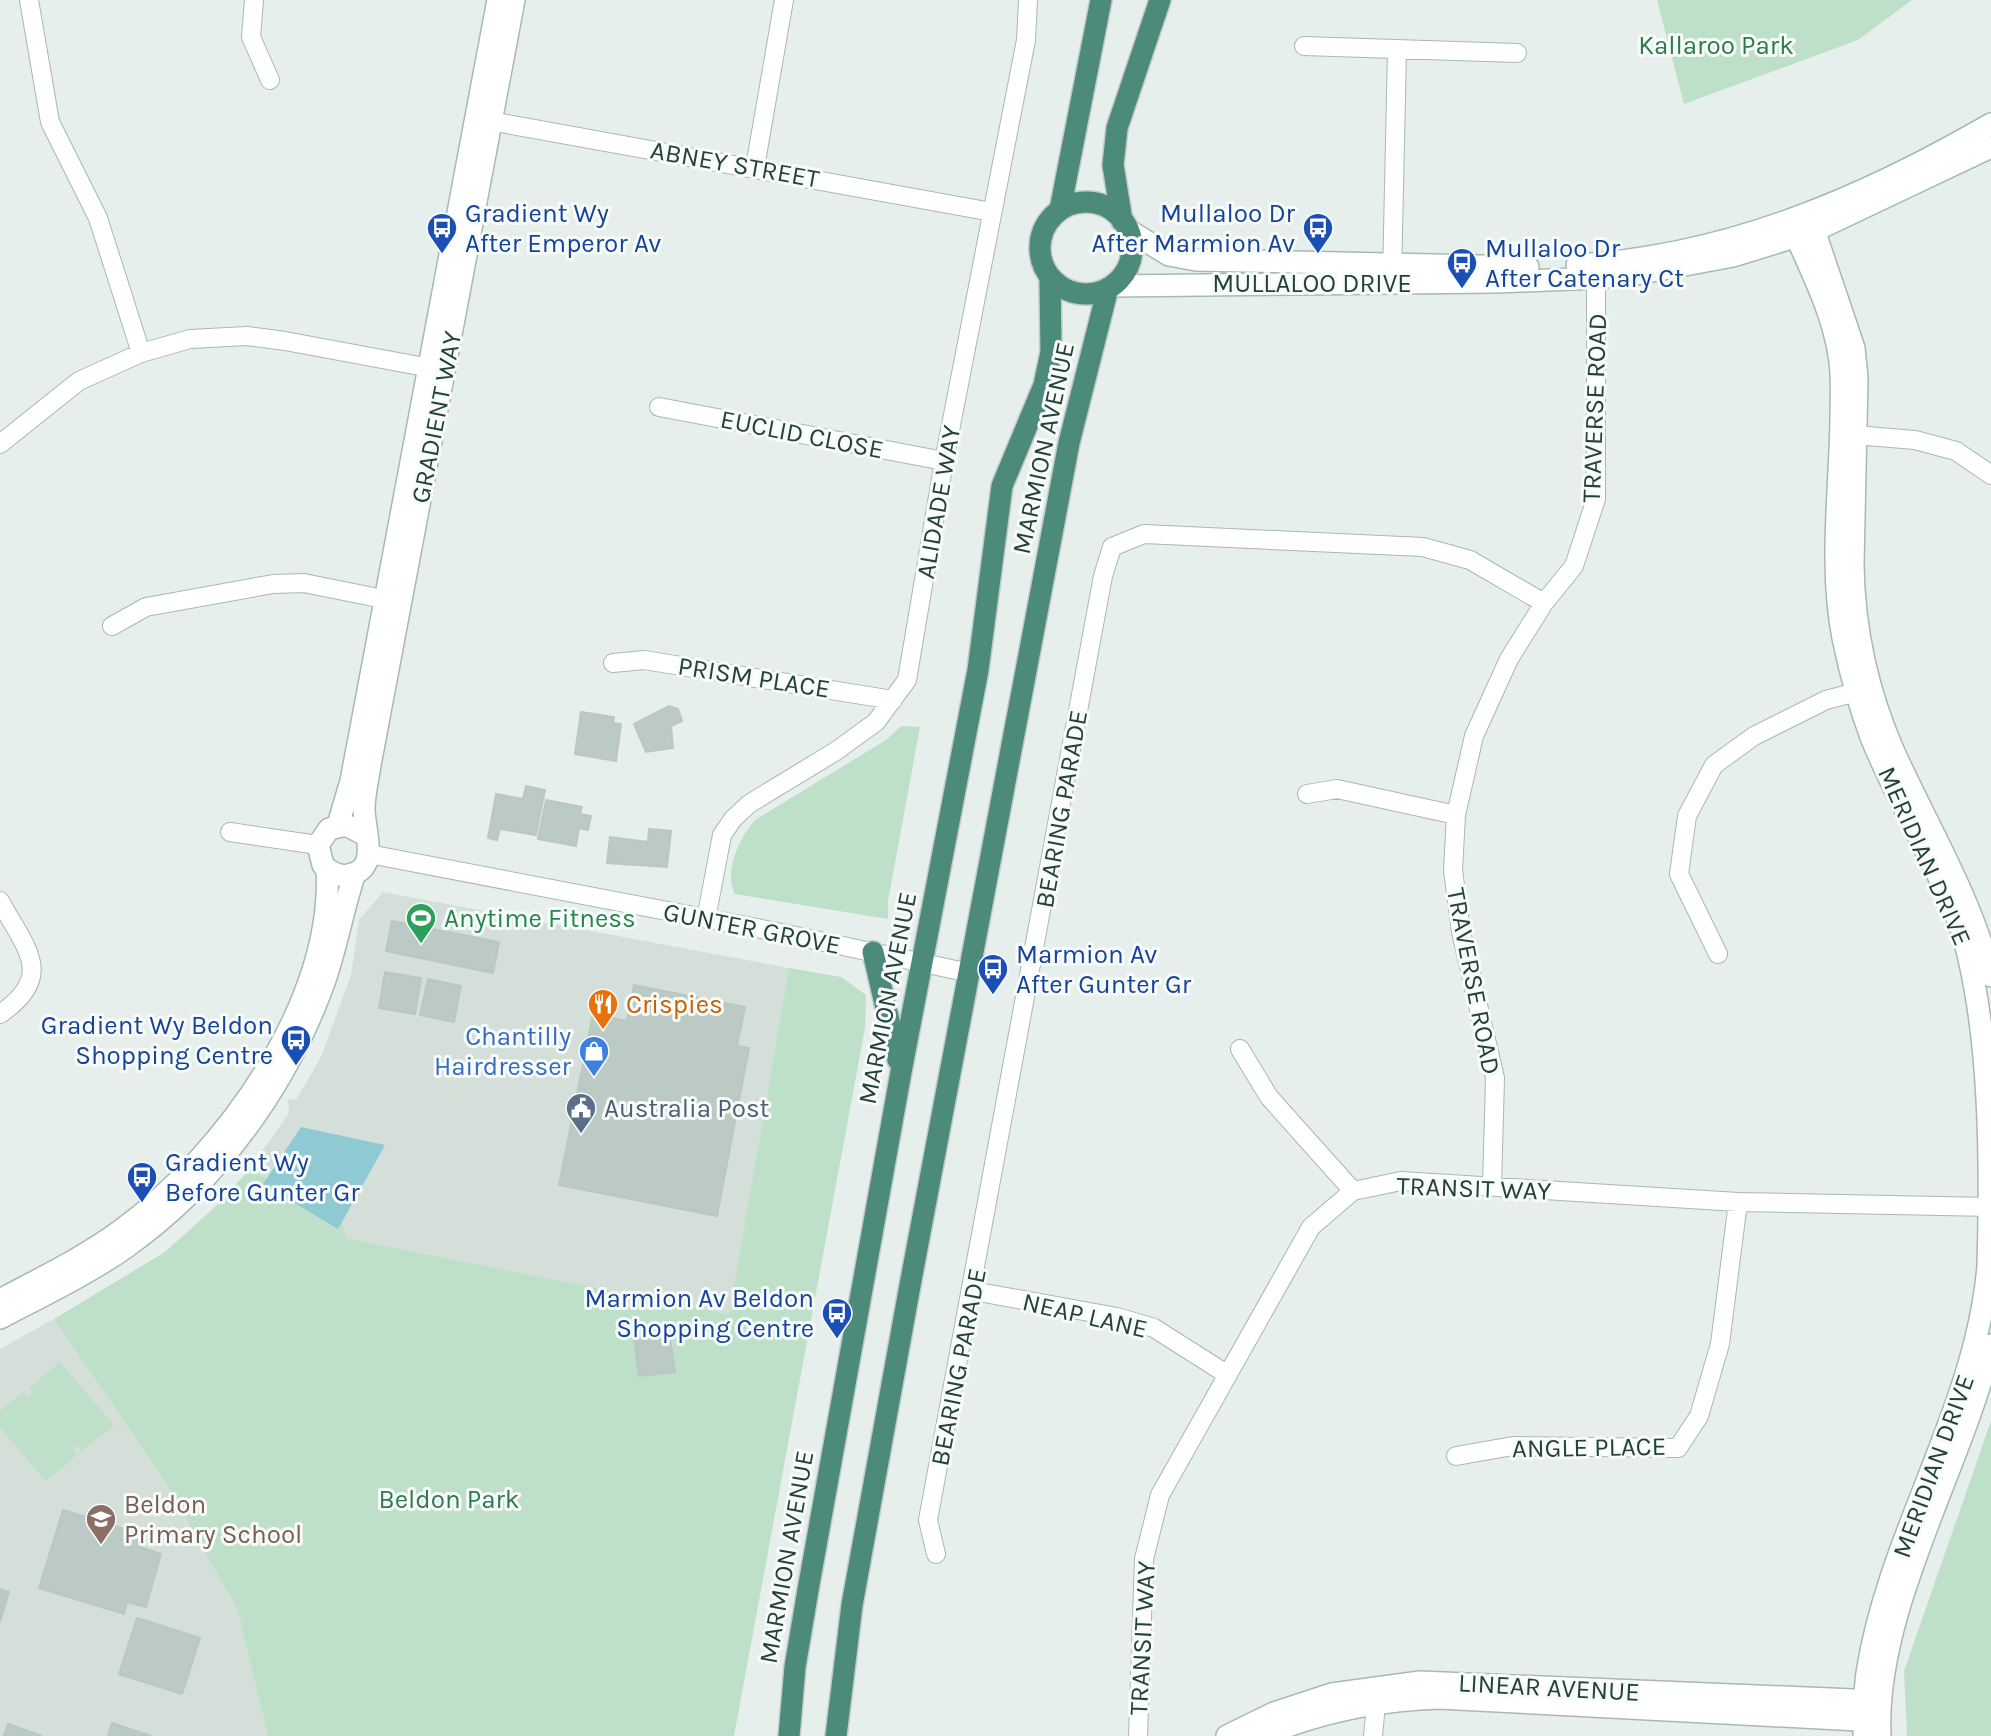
<svg xmlns="http://www.w3.org/2000/svg" width="1991" height="1736" font-family="Karla,sans-serif">
	<style>
		.built { fill: #d4dfda }
		.green { fill: #bfe0c8 }
		.water { fill: #8ec9d4 }
		.building { fill: #bbcac4; stroke: #b8c9c2; stroke-width: 2 }
		.lines { fill: none; stroke-linecap: round; stroke-linejoin: round }
		.minor-casing { stroke: #a8b8b2; stroke-width: 20 }
		.tertiary-casing { stroke: #a8b8b2; stroke-width: 24 }
		.secondary-casing { stroke: #a4bbb3; stroke-width: 24 }
		.trunk-casing { stroke: #c2cac8; stroke-width: 24 }
		.minor { stroke: #fff; stroke-width: 18 }
		.tertiary { stroke: #fff; stroke-width: 21 }
		.secondary { stroke: #fff; stroke-width: 21 }
		.trunk { stroke: #4c8a7c; stroke-width: 21 }
		.labels { text-anchor: middle; stroke-width: 6; stroke-linejoin: round; paint-order: stroke }
		.park-label { font-size: 26px; fill: #2d7a4b; stroke: #f7fbf9 }
		.street-label { font-size: 26px; fill: #24423a; stroke: #f7fbf9 }
		.transit-label { font-size: 26px; fill: #164399; stroke: #f7fbf9; text-anchor: start }
		.leisure-label { font-size: 26px; fill: #27864d; stroke: #f7fbf9; text-anchor: start }
		.food-label { font-size: 26px; fill: #c56008; stroke: #f7fbf9; text-anchor: start }
		.shop-label { font-size: 26px; fill: #366cbe; stroke: #f7fbf9; text-anchor: end }
		.service-label { font-size: 26px; fill: #4e5e75; stroke: #f7fbf9; text-anchor: start }
		.education-label { font-size: 26px; fill: #785e54; stroke: #f7fbf9; text-anchor: start }
	</style>
	<rect width="100%" height="100%" fill="#e6efeb"/>
	<!-- built -->
	<path class="built" d="M383 892 789 968 729 1314 346 1238 248 1171 289 1113 288 1099 296 1100 321 1057 351 975 359 920Z
		M54 1319 166 1483 237 1609 268 1736H0V1349Z"/>
	<!-- green -->
	<path class="green" d="M1657 0H1912L1858 40 1684 104Z
		M901 726 920 727 888 901V919L735 894C723 872 740 837 755 820L886 740Z
		M789 968 841 977 866 995 865 1028 734 1736H268L237 1609 166 1483 54 1319 165 1252 216 1206 248 1171 286 1186 343 1223 346 1238 729 1314Z
		M60 1362 114 1425 82 1451 77 1445 73 1449 77 1455 46 1481 0 1428V1411L23 1392 28 1398 33 1394 29 1388Z
		M1991 1421V1736H1907L1904 1671Z"/>
	<!-- water -->
	<path class="water" d="M301 1127 385 1145 338 1229 263 1184Z"/>
	<!-- building -->
	<path class="building" d="M669 706 678 709 682 721 671 726 673 748 646 752 634 724Z
		M581 712 614 717 613 723 621 724 616 761 575 754Z
		M526 786 545 790 536 835 500 829 497 840 488 838 496 794 523 799Z
		M546 800 582 807 580 814 591 816 588 830 579 828 576 846 538 839Z
		M649 829 671 831 667 867 607 863 610 837 648 842Z
		M392 921 499 942 493 973 386 951Z
		M385 972 421 978 415 1014 379 1008Z
		M428 979 461 986 454 1022 420 1015Z
		M634 985 745 1007 737 1046 749 1048 717 1216 559 1185 593 1014 627 1021Z
		M669 1333 675 1372 639 1376 634 1338Z
		M63 1510 144 1535 140 1547 161 1554 146 1607 127 1602 124 1614 39 1588Z
		M0 1589 9 1592 0 1622Z
		M137 1618 200 1638 182 1694 119 1674Z
		M112 1723 151 1736H108Z
		M8 1724 42 1736H4Z"/>
	<g class="lines">
		<!-- minor casing -->
		<g class="minor-casing">
			<path id="minor" d="M29 0 50 122 98 218 141 353
				M254 0 251 37 270 80
				M1304 46 1517 53
				M479 119 992 212
				M755 167 784 0
				M1392 278 1397 50
				M659 407 944 461
				M1843 434 1915 440 1956 451 1991 475
				M0 444 79 381 141 353 190 339 247 336 285 341 441 370
				M112 626 146 607 273 584 304 583 398 602
				M613 663 644 660 893 700
				M1307 794 1337 789 1456 815
				M230 832 318 845
				M369 854 777 932 970 973
				M0 901C26 949 56 976 0 1014
				M706 919 722 835 733 819 749 804 836 751 876 722 907 680 944 461 1026 40 1028 0
				M1718 954 1679 874 1687 816 1714 765 1754 736 1826 700 1868 689
				M1240 1049 1269 1097 1353 1191
				M1492 1187 1495 1078 1461 932 1453 870 1456 815 1474 736 1509 659 1544 603 1574 566 1596 499V266
				M973 1291 1117 1317 1154 1328 1228 1375
				M1456 1456 1513 1446 1678 1448 1699 1416 1720 1344 1738 1202
				M936 1554 928 1520 1103 576 1112 547 1144 534 1423 547 1470 560 1544 603
				M1138 1736 1144 1559 1160 1495 1311 1227 1353 1191 1401 1181 1738 1202 1991 1207
				M1373 1736 1377 1693"/>
		</g>
		<!-- tertiary casing -->
		<g class="tertiary-casing">
			<path id="tertiary" d="M1809 215 1854 348 1857 378 1853 565C1854 629 1868 693 1894 752 1928 827 1970 895 1991 976
				M1790 222C1808 265 1832 309 1839 355 1843 376 1841 397 1841 418 1840 491 1829 566 1843 638 1850 672 1859 705 1871 737 1896 800 1934 859 1959 922 1991 1022 1991 1160 1988 1266 1976 1409 1889 1532 1867 1673 1864 1693 1865 1715 1864 1736
				M338 825 351 781 498 0
				M365 835 346 825 329 829 318 845 323 865C330 872 338 877 348 875 381 870 364 831 364 809 364 795 368 779 370 765L514 0
				M0 1300C41 1278 83 1258 120 1231 224 1155 335 1002 327 869
				M0 1318C42 1296 86 1275 125 1248 217 1183 287 1086 325 980 337 945 343 908 355 873
				M1227 1736 1274 1713 1332 1694 1420 1682 1877 1701
				M1262 1736C1319 1712 1376 1700 1439 1698L1877 1721
				M1880 1736C1874 1610 1961 1469 1991 1345"/>
		</g>
		<!-- secondary casing -->
		<g class="secondary-casing">
			<path id="secondary" d="M1128 230 1169 255 1196 260 1528 267
				M1577 265C1728 256 1863 198 1991 124
				M1112 286 1496 282 1597 278 1642 273 1733 256 1814 231 1991 147"/>
		</g>
		<!-- trunk casing -->
		<g class="trunk-casing">
			<path id="trunk" d="M1040 248a46 46 0 1 1 92 0a46 46 0 1 1-92 0Z
				M1060 210 1101 0
				M1122 221 1113 165 1117 128 1160 0
				M873 952 898 1060
				M789 1736 795 1667 808 1590 901 1072 978 670 1002 486 1044 385 1051 352 1050 277
				M836 1736 852 1605 911 1280 1069 443 1108 288"/>
		</g>
		<!-- minor -->
		<use href="#minor" class="minor"/>
		<!-- tertiary -->
		<use href="#tertiary" class="tertiary"/>
		<!-- secondary -->
		<use href="#secondary" class="secondary"/>
		<!-- trunk -->
		<use href="#trunk" class="trunk"/>
	</g>
	<!-- icons -->
	<defs>
		<g id="bus-pin" transform="scale(1.575)"><path d="M0 17L-7.5 6A9.5 9.5 0 1 1 7.5 6Z" fill="#1a4fb4" stroke="#f7fbf9"/><path d="M-5-6H5V4H4V6H2V4H-2V6H-4V4H-5ZM-3.5-4V0h7V-4ZM-3.5 1.2v1.5H-2V1.2ZM2 1.2v1.5H3.5V1.2Z" fill="#fff"/></g>
		<g id="stadium-pin" transform="scale(1.575)"><path d="M0 17L-7.5 6A9.5 9.5 0 1 1 7.5 6Z" fill="#2e9e5b" stroke="#f7fbf9"/><path d="M0-5a6.5 5 0 1 0 0 10a6.5 5 0 1 0 0-10ZM-3.5-1.8h7v3.6h-7Z" fill="#fff"/></g>
		<g id="restaurant-pin" transform="scale(1.575)"><path d="M0 17L-7.5 6A9.5 9.5 0 1 1 7.5 6Z" fill="#e8710a" stroke="#f7fbf9"/><path d="M-5-6h1v4h1v-4h1v4h1v-4h1v5L-1.5 .5V6h-2V.5L-5-1ZM5-6V6H3V1.5H1.5Q1.5-4 5-6Z" fill="#fff"/></g>
		<g id="shop-pin" transform="scale(1.575)"><path d="M0 17L-7.5 6A9.5 9.5 0 1 1 7.5 6Z" fill="#3f7fe0" stroke="#f7fbf9"/><path d="M-5-2.5h2.3a2.7 3.5 0 0 1 5.4 0H5L5.5 6h-11ZM-1.5-2.5h3a1.5 2.3 0 0 0-3 0Z" fill="#fff"/></g>
		<g id="civic-pin" transform="scale(1.575)"><path d="M0 17L-7.5 6A9.5 9.5 0 1 1 7.5 6Z" fill="#5c6f8a" stroke="#f7fbf9"/><path d="M-.6-6.5H3V-4.5H.6V-3L4-1V1h2V6H-6V1h2V-1L-.6-3ZM-1.2 2.5V6h2.4V2.5Z" fill="#fff"/></g>
		<g id="school-pin" transform="scale(1.575)"><path d="M0 17L-7.5 6A9.5 9.5 0 1 1 7.5 6Z" fill="#8d6e63" stroke="#f7fbf9"/><path d="M0-5L7-2L0 1L-7-2ZM-4 1L0 2.5L4 1V4Q0 6-4 4Z" fill="#fff"/></g>
	</defs>
	<g fill-rule="evenodd">
		<use href="#bus-pin" x="442" y="228"/>
		<use href="#bus-pin" x="1318" y="228"/>
		<use href="#bus-pin" x="1462" y="263"/>
		<use href="#stadium-pin" x="421" y="918"/>
		<use href="#bus-pin" x="993" y="969"/>
		<use href="#restaurant-pin" x="603" y="1004"/>
		<use href="#bus-pin" x="296" y="1040"/>
		<use href="#shop-pin" x="594" y="1051"/>
		<use href="#civic-pin" x="581" y="1108"/>
		<use href="#bus-pin" x="142" y="1177"/>
		<use href="#bus-pin" x="837" y="1313"/>
		<use href="#school-pin" x="101" y="1519"/>
	</g>
	<g class="labels">
		<!-- park labels -->
		<g class="park-label">
			<text x="1716" y="54">Kallaroo Park</text>
			<text x="449" y="1508">Beldon Park</text>
		</g>
		<!-- street labels -->
		<g class="street-label">
			<text transform="translate(735 164) rotate(10)" y="9">ABNEY STREET</text>
			<text x="1312" y="292">MULLALOO DRIVE</text>
			<text transform="translate(1594 408) rotate(-88)" y="9">TRAVERSE ROAD</text>
			<text transform="translate(436 417) rotate(-79)" y="9">GRADIENT WAY</text>
			<text transform="translate(802 434) rotate(11)" y="9">EUCLID CLOSE</text>
			<text transform="translate(1043 448) rotate(-78)" y="9">MARMION AVENUE</text>
			<text transform="translate(938 502) rotate(-80)" y="9">ALIDADE WAY</text>
			<text transform="translate(754 677) rotate(9)" y="9">PRISM PLACE</text>
			<text transform="translate(1061 809) rotate(-80)" y="9">BEARING PARADE</text>
			<text transform="translate(1925 856) rotate(66)" y="9">MERIDIAN DRIVE</text>
			<text transform="translate(752 928) rotate(11)" y="9">GUNTER GROVE</text>
			<text transform="translate(1474 981) rotate(79)" y="9">TRAVERSE ROAD</text>
			<text transform="translate(887 998) rotate(-79)" y="9">MARMION AVENUE</text>
			<text transform="translate(1474 1188) rotate(2)" y="9">TRANSIT WAY</text>
			<text transform="translate(1085 1315) rotate(13)" y="9">NEAP LANE</text>
			<text transform="translate(958 1367) rotate(-79)" y="9">BEARING PARADE</text>
			<text transform="translate(1589 1447) rotate(-1)" y="9">ANGLE PLACE</text>
			<text transform="translate(1933 1466) rotate(-70)" y="9">MERIDIAN DRIVE</text>
			<text transform="translate(786 1557) rotate(-80)" y="9">MARMION AVENUE</text>
			<text transform="translate(1142 1638) rotate(-87)" y="9">TRANSIT WAY</text>
			<text transform="translate(1549 1687) rotate(3)" y="9">LINEAR AVENUE</text>
		</g>
		<!-- transit labels -->
		<g class="transit-label">
			<text x="465" y="222">Gradient Wy<tspan x="465" dy="30">After Emperor Av</tspan></text>
			<text x="1295" y="222" text-anchor="end">Mullaloo Dr<tspan x="1295" dy="30">After Marmion Av</tspan></text>
			<text x="1485" y="257">Mullaloo Dr<tspan x="1485" dy="30">After Catenary Ct</tspan></text>
			<text x="1016" y="963">Marmion Av<tspan x="1016" dy="30">After Gunter Gr</tspan></text>
			<text x="273" y="1034" text-anchor="end">Gradient Wy Beldon<tspan x="273" dy="30">Shopping Centre</tspan></text>
			<text x="165" y="1171">Gradient Wy<tspan x="165" dy="30">Before Gunter Gr</tspan></text>
			<text x="814" y="1307" text-anchor="end">Marmion Av Beldon<tspan x="814" dy="30">Shopping Centre</tspan></text>
		</g>
		<!-- leisure labels -->
		<g class="leisure-label">
			<text x="444" y="927">Anytime Fitness</text>
		</g>
		<!-- food labels -->
		<g class="food-label">
			<text x="626" y="1013">Crispies</text>
		</g>
		<!-- shop labels -->
		<g class="shop-label">
			<text x="571" y="1045">Chantilly<tspan x="571" dy="30">Hairdresser</tspan></text>
		</g>
		<!-- service labels -->
		<g class="service-label">
			<text x="604" y="1117">Australia Post</text>
		</g>
		<!-- education labels -->
		<g class="education-label">
			<text x="124" y="1513">Beldon<tspan x="124" dy="30">Primary School</tspan></text>
		</g>
	</g>
</svg>
